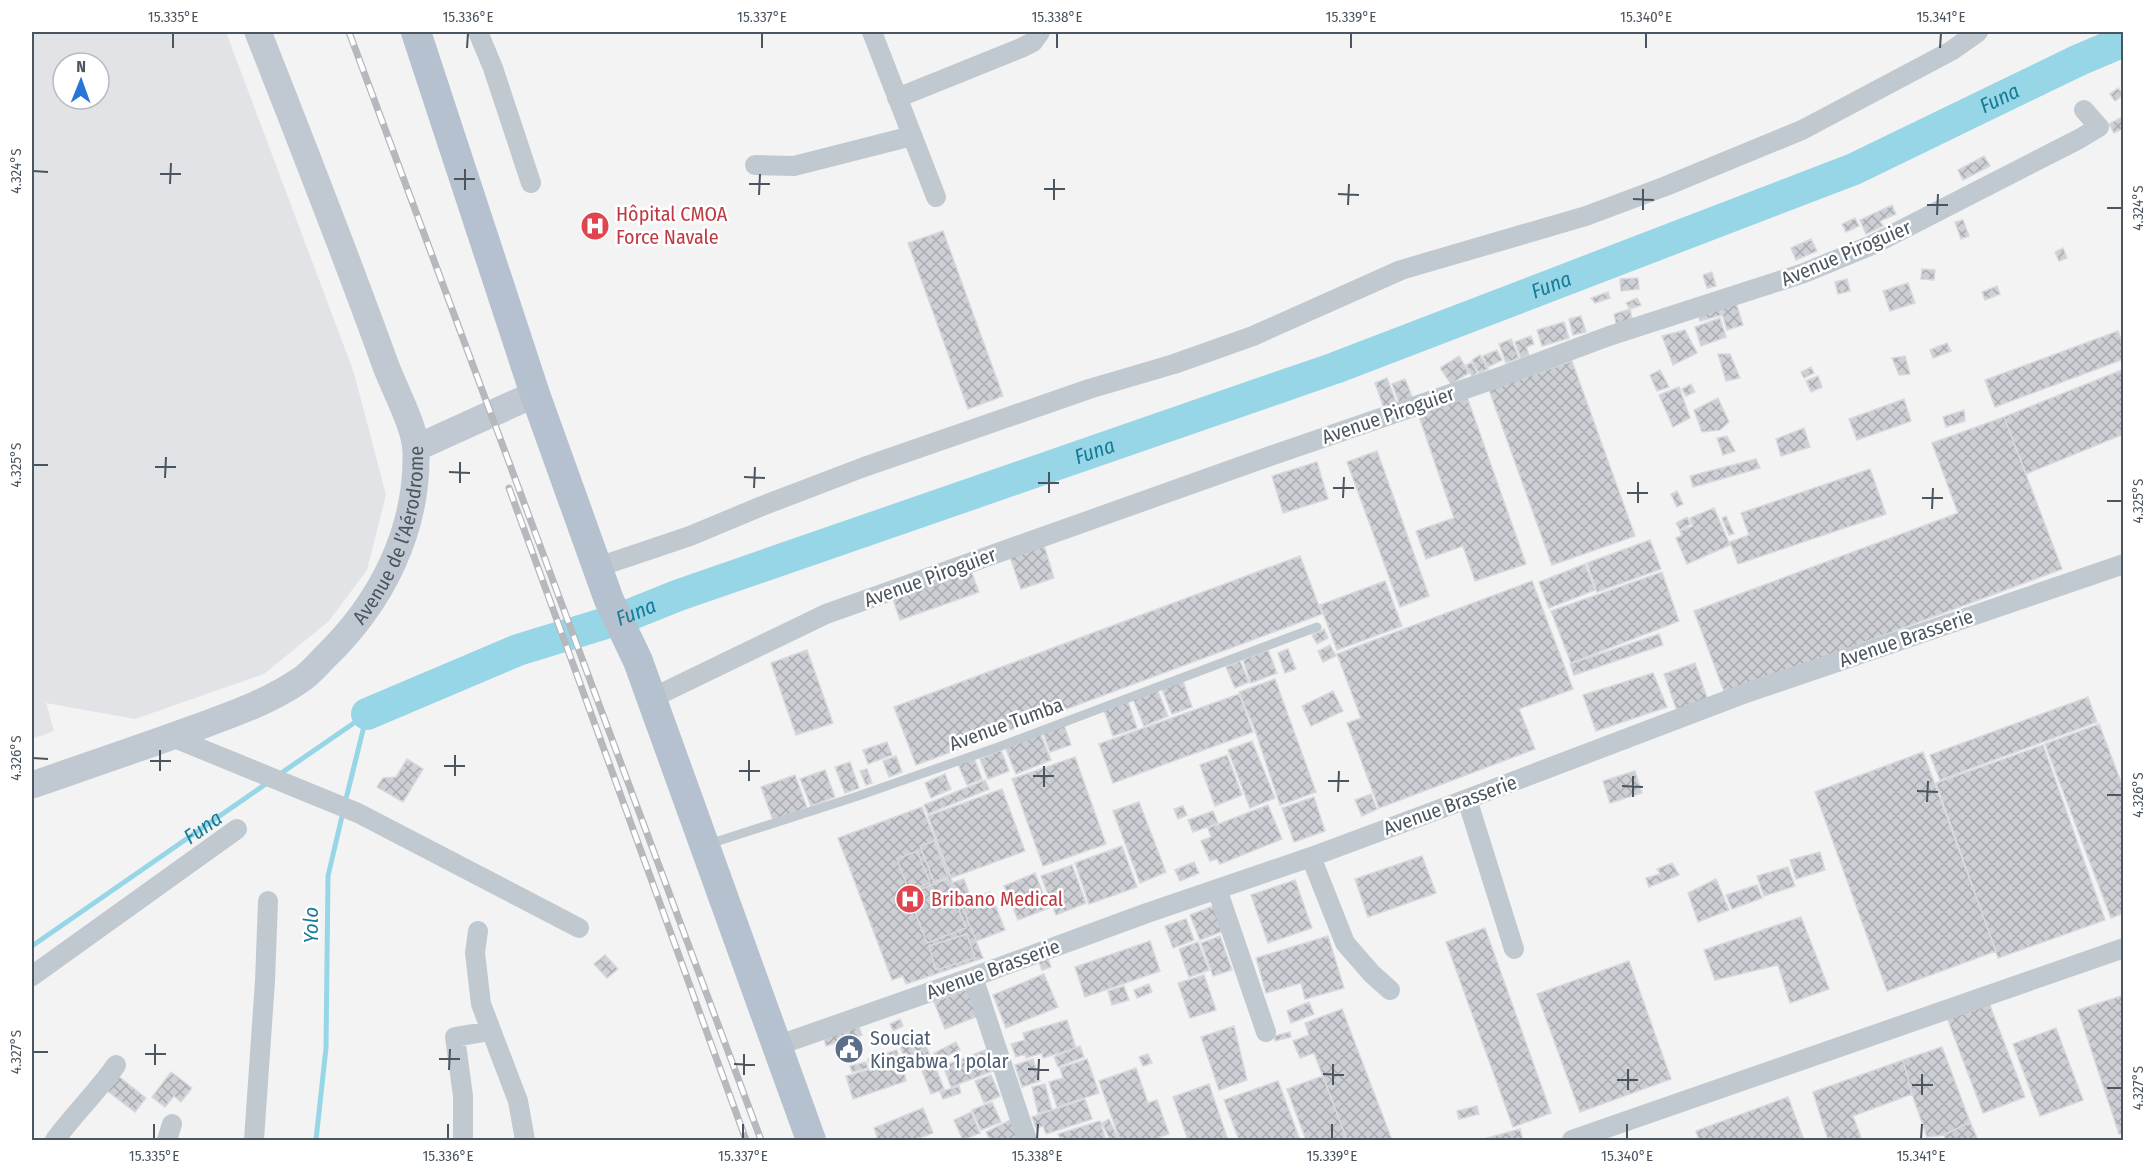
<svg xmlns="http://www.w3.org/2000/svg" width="2155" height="1172" font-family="'Fira Sans Condensed',sans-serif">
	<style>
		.airport { fill: #e2e3e6; fill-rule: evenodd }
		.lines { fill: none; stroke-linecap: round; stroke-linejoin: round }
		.stream { stroke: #96d6e7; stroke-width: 5 }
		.river { stroke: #96d6e7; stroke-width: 32 }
		.building { fill: url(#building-cross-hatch); stroke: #d7d9dd; stroke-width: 1.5 }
		.lane { stroke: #c1c9d0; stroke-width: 9 }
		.street { stroke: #c1c9d0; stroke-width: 20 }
		.secondary { stroke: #c0c9d2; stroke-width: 27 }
		.primary { stroke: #b5c1ce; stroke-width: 30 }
		.rail-casing { stroke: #b5b8bc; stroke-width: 7 }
		.rail { stroke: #fff; stroke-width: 4.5; stroke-dasharray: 14; stroke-linecap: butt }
		.ticks { fill: none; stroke: #4b555f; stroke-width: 2 }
		.labels { text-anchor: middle; stroke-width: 5; stroke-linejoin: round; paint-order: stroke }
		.health-label { font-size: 20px; fill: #be3a42; stroke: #fff; text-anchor: start }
		.street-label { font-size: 20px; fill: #4b555f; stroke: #fff }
		.service-label { font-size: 20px; fill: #4e5e75; stroke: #fff; text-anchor: start }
		.water-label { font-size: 21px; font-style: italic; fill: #167b96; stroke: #fff }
		.neatline { fill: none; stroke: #4b555f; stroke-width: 2 }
		.ticks-label { font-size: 15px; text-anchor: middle; fill: #4b555f }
	</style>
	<defs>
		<pattern id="building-cross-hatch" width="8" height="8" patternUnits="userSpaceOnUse" patternTransform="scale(1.5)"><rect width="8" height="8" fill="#cdcfd4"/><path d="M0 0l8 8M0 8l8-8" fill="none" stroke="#a8abaf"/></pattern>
	</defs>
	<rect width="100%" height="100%" fill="#f4f3f3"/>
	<!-- airport -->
	<path class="airport" d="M32 32H226L354 373 386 495 367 570 329 621 264 674 135 719 46 703 54 731 32 739ZM63 63H99V99H63Z"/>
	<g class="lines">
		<!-- stream -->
		<g class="stream">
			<path d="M277 776 367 714"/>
			<path d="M345 803 367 714"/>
			<path id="s1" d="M32 946 270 781"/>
			<path d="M316 1140 326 1048 328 876 343 812"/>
		</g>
		<!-- river -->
		<path class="river" id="s2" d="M367 714 518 650 619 619 679 595 1335 368 1854 169 2079 60 2124 41"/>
	</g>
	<!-- building -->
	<path class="building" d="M2118 88 2123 95 2115 101 2110 94Z
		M2124 116V128L2114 133 2109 124Z
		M1984 156 1990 166 1963 180 1958 170Z
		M1892 205 1896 214 1880 221 1883 226 1866 234 1860 220Z
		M1855 218 1859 226 1846 232 1842 224Z
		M1963 220 1969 236 1961 239 1955 222Z
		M943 231 1003 396 968 409 908 243Z
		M1811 239 1817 251 1796 260 1791 248Z
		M2063 248 2067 258 2059 261 2055 252Z
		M1922 269 1935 270 1934 280 1921 279Z
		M1712 272 1716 286 1707 288 1703 275Z
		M1638 278 1639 289 1621 291 1620 279Z
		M1847 279 1850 291 1838 294 1835 282Z
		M1908 283 1915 303 1890 311 1883 291Z
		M1997 286 2000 294 1985 300 1982 292Z
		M1608 292 1610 298 1595 303 1591 298Z
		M1637 298 1641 305 1630 309 1626 303Z
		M1736 303 1743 325 1727 330 1720 307Z
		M1720 307 1722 315 1700 321 1698 314Z
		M1630 309 1632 319 1616 324 1614 314Z
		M1581 316 1586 332 1573 335 1569 319Z
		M1720 318 1726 337 1701 346 1695 327Z
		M1564 322 1569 338 1542 346 1537 330Z
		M1685 330 1697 353 1673 365 1662 336Z
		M2118 331 2124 347V359L1995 407 1985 380Z
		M1531 336 1534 344 1526 347 1529 355 1521 358 1515 342Z
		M1511 339 1519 358 1506 363 1499 344Z
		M1947 343 1951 351 1933 358 1930 350Z
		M1497 350 1502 360 1488 367 1483 356Z
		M1718 354H1730L1740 378 1726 381Z
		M1480 355 1488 369 1479 373 1472 360Z
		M1459 356 1469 373 1451 384 1440 368Z
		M1905 356 1910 374 1899 375 1892 358Z
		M1572 361 1635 536 1552 565 1489 390Z
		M1472 362 1477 373 1472 376 1466 365Z
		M1811 367 1814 373 1804 378 1801 372Z
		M2124 369V434L2026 474 2004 417Z
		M1660 370 1669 387 1657 391 1650 375Z
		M1818 376 1822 387 1811 392 1806 381Z
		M1387 378 1398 407 1385 411 1375 383Z
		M1405 379 1413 399 1400 405 1392 384Z
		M1691 384 1695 392 1686 396 1682 389Z
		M1679 387 1690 418 1673 427 1659 395Z
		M1466 394 1526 564 1475 581 1463 546 1426 559 1416 531 1454 518 1417 411Z
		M1718 398 1729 422 1720 430 1702 432 1694 410Z
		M1904 399 1911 421 1857 440 1849 419Z
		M1964 410 1965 421 1946 427 1943 417Z
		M2004 417 2062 569 1725 694 1694 611 1958 513 1932 443Z
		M1804 428 1810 447 1781 456 1776 439Z
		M1727 436 1735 451 1723 455 1717 438Z
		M1377 451 1429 596 1400 607 1347 462Z
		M1756 459 1760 468 1693 487 1690 476Z
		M1317 462 1328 499 1283 513 1272 476Z
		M1870 469 1886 514 1738 564 1730 542 1749 535 1741 513Z
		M1677 491 1683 504 1677 507 1671 494Z
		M1714 508 1730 545 1687 564 1676 538 1682 535 1680 531 1693 526 1690 518Z
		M1726 516 1734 534 1729 535 1722 518Z
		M1687 517 1691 524 1680 530 1676 523Z
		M1650 540 1661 569 1597 592 1587 563Z
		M1044 545 1054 578 1021 589 1010 557Z
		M1300 556 1322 614 916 765 894 707Z
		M1585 564 1595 590 1549 608 1539 582Z
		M971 571 979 592 900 620 893 599Z
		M1662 572 1679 621 1571 663 1551 611Z
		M1385 581 1402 626 1337 650 1320 605Z
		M1532 581 1573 689 1519 709 1535 749 1379 808 1347 723 1361 718 1337 654Z
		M1324 629 1328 638 1317 644 1312 635Z
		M1659 634 1663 645 1574 675 1570 664Z
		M1330 645 1336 656 1323 662 1318 651Z
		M1288 649 1296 669 1285 673 1278 653Z
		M807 650 833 723 796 735 771 663Z
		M1268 650 1277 673 1251 683 1243 660Z
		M1240 661 1249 682 1235 688 1226 667Z
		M1695 663 1708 700 1677 711 1664 674Z
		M1653 673 1667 707 1596 731 1583 695Z
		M1275 679 1316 792 1280 805 1255 730 1239 692Z
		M1183 681 1192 707 1172 714 1162 689Z
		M1157 689 1168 716 1144 726 1133 699Z
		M1333 691 1343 711 1311 726 1302 706Z
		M1239 694 1253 732 1113 783 1099 744Z
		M2088 697 2097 722 1940 780 1930 755Z
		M1128 702 1137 728 1113 736 1104 710Z
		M2099 724 2124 790V913L2111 918 2045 744Z
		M1064 725 1071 745 1050 752 1043 733Z
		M1040 733 1051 760 1016 774 1005 747Z
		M1252 741 1275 798 1250 808 1228 750Z
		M887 742 892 755 868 764 863 750Z
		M2043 745 2105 920 1998 958 1936 783Z
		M1001 750 1009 771 988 779 980 759Z
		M1923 752 1996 951 1887 991 1815 792Z
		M1227 755 1242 795 1215 806 1200 765Z
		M896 756 902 772 889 777 883 761Z
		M1075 757 1106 844 1043 866 1012 779Z
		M974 758 982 779 967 785 958 764Z
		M407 759 423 769 403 802 377 787 383 778 396 777Z
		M850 762 859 788 845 793 835 767Z
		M867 769 872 783 866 785 860 771Z
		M825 770 835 797 811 806 800 779Z
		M1635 771 1642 793 1610 803 1603 781Z
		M945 774 951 789 931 798 925 783Z
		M795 775 807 808 773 820 761 787Z
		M985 780 989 789 928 814 924 805Z
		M1002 789 1025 851 951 878 928 816Z
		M1371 794 1377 809 1362 816 1355 800Z
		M1314 797 1325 831 1294 842 1282 808Z
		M1139 802 1166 872 1140 883 1113 811Z
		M1268 805 1282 839 1220 864 1217 859 1210 861 1201 841 1211 837 1208 828Z
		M1183 806 1187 815 1178 819 1174 809Z
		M922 807 983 958 906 984 903 976 892 980 838 838Z
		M1213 811 1218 823 1193 832 1188 820Z
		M934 841 948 877 934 882 920 846Z
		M1122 846 1137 887 1089 904 1075 863Z
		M917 851 930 883 909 891 897 859Z
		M1820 852 1825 870 1796 879 1790 860Z
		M1422 856 1436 893 1368 917 1355 879Z
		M1194 862 1199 873 1180 881 1175 870Z
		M1672 863 1679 875 1649 887 1646 878 1660 874 1657 869Z
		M1072 865 1086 903 1056 915 1041 876Z
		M1788 867 1795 886 1764 896 1757 876Z
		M1035 873 1049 908 1018 920 1004 886Z
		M947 879 966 928 927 943 908 894Z
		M964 879 969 893 955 897 951 883Z
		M1716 879 1729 910 1698 922 1688 893Z
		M1295 880 1312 928 1268 943 1251 895Z
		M1757 885 1762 898 1732 909 1726 895Z
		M990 892 1005 930 976 941 961 903Z
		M1213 906 1223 931 1200 940 1190 915Z
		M1801 917 1829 989 1790 1003 1778 965 1715 980 1704 950Z
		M1186 919 1194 940 1173 948 1165 926Z
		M1485 928 1551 1113 1513 1127 1446 942Z
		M967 934 975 958 936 970 929 946Z
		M1220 936 1232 970 1213 976 1201 943Z
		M1328 936 1344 988 1305 999 1301 983 1266 993 1256 958Z
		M1150 941 1160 971 1085 997 1075 967Z
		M1198 942 1209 970 1189 977 1179 949Z
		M605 955 618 969 607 978 594 964Z
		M1047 956 1051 967 1042 970 1038 960Z
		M1629 961 1671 1079 1580 1112 1537 994Z
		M1044 974 1058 1007 1006 1028 993 995Z
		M1204 975 1216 1010 1190 1018 1178 983Z
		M1149 984 1152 992 1137 998 1134 990Z
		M1124 986 1129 1000 1112 1005 1108 991Z
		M968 989 978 1016 945 1029 934 1002Z
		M2124 995V1133L2119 1134 2078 1010Z
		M1309 1002 1314 1014 1291 1023 1287 1011Z
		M1989 1003 2025 1097 1983 1113 1947 1018Z
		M1342 1009 1392 1140H1347L1314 1053 1300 1058 1293 1041 1309 1035 1305 1023Z
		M900 1019 903 1026 893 1031 890 1024Z
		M1067 1020 1076 1048 1043 1058 1042 1053 1026 1058 1025 1054 1016 1057 1011 1044 1025 1040 1023 1033Z
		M1234 1026 1247 1080 1219 1090 1201 1037Z
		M859 1027 862 1035 826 1046 824 1038Z
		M2056 1028 2083 1100 2040 1116 2013 1044Z
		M1290 1032 1291 1037 1275 1041 1274 1036Z
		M907 1036 915 1054 905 1058 897 1040Z
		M859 1038 861 1045 851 1049 849 1042Z
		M925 1042 933 1064 922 1069 913 1046Z
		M956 1042 960 1050 938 1060 934 1053Z
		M1080 1046 1084 1057 1058 1067 1054 1057Z
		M1942 1047 1970 1122 1944 1135 1927 1137 1912 1094 1903 1060Z
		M897 1050 899 1058 870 1067 868 1059Z
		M985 1050 993 1071 951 1087 943 1066Z
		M1148 1054 1152 1063 1143 1066 1139 1057Z
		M1033 1059 1040 1081 1022 1087 1015 1065Z
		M1087 1059 1099 1093 1057 1107 1049 1082 1063 1078 1060 1068Z
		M902 1060 906 1081 853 1099 846 1076Z
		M1903 1060 1912 1094 1853 1116 1862 1140H1828L1813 1092Z
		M866 1062 868 1068 852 1072 850 1066Z
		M935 1066 944 1089 931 1094 922 1071Z
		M1136 1068 1148 1103 1157 1100 1169 1134 1160 1137 1161 1140H1120L1099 1081Z
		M171 1072 192 1088 181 1102 174 1096 165 1107 152 1097Z
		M117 1075 146 1098 135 1112 106 1090Z
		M991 1075 1000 1096 984 1103 975 1081Z
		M1323 1076 1347 1140H1306L1287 1089Z
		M1278 1081 1300 1140H1239L1224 1100Z
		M1045 1084 1052 1110 1038 1113 1032 1087Z
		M1209 1084 1228 1140H1188L1173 1097Z
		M959 1086 961 1093 943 1099 940 1092Z
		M1788 1097 1804 1140H1699L1696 1131Z
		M1085 1099 1092 1119 1046 1134 1043 1126 1036 1128 1032 1117Z
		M992 1102 1001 1122 981 1130 972 1110Z
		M1477 1106 1479 1114 1459 1119 1457 1111Z
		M923 1108 933 1133 914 1140H878L874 1128Z
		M971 1112 980 1133 963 1140 954 1120Z
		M1109 1119 1118 1138 1112 1140H1110L1102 1123Z
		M1010 1120 1020 1140H990L986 1132Z
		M1100 1121 1106 1140H1061L1058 1134Z
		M1970 1122 1978 1140H1946L1944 1135Z
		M1520 1129 1523 1140H1480Z"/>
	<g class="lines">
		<!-- lane -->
		<path class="lane" d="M709 844 858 796 998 747 1317 627"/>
		<!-- street -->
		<path class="street" d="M478 32 493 68 531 183
			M872 32 936 197
			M897 98 1021 48 1033 42 1040 32
			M755 165 794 166 912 136
			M598 567 690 536 762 506 864 467 1089 389 1174 364 1253 336 1401 270 1586 216 1666 186 1802 130 1951 51 1978 32
			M650 699 826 614 1273 455 1497 378 1609 336 1804 273 1872 245 2079 139 2099 127 2084 110
			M172 737 358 813 579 928
			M1467 799 1514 949
			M1311 857 1345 943 1372 974 1390 990
			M1217 889 1266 1032
			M478 931 475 953 481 1004 518 1101 525 1140
			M32 976 237 829
			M973 977 1027 1140
			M776 1046 973 977 1147 913 1311 857 1467 799 1746 693 2124 564
			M55 1140C74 1114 98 1091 116 1065
			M167 1140 172 1124
			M254 1140 265 981 268 901
			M463 1140V1096L455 1037 490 1031
			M1572 1140 2124 948"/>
		<!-- secondary -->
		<g class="secondary">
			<path d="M416 448 535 394"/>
			<path id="s3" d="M32 785C87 766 143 747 198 727 233 714 268 702 299 681 309 675 317 665 325 657 381 603 418 531 416 451 415 425 393 387 384 361 344 250 301 141 258 32"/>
		</g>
		<!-- primary -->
		<path class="primary" d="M416 32 535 394 609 600 638 661 811 1140"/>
		<!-- rail casing -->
		<g class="rail-casing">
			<path id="rail" d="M349 32 761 1140
				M509 488 746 1140"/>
		</g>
		<!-- rail -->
		<use href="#rail" class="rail"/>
	</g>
	<!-- ticks -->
	<path class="ticks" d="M173 48V33M467 48 468 33M762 48V33M1057 48V33M1351 48V33M1646 48V33M1940 48 1941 33M33 171 48 172M160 174H181M454 179H475M170 184 171 163M749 184H770M1044 189H1065M465 190V169M1338 194 1359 195M759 195 760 174M1633 199 1654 200M1054 200V179M1348 205 1349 184M1927 205H1948M2107 208H2122M1643 210V189M1937 215 1938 194M33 465H48M155 467H176M449 472 470 473M744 477 765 478M165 478 166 457M460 483V462M1038 483H1059M754 488 755 467M1333 488H1354M1049 493V472M1627 493H1648M1343 498 1344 477M1922 498H1943M2107 501H2122M1638 503V482M1932 509 1933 488M33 758 48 759M150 761H171M444 766H465M160 771V750M739 771H760M455 776V755M1033 776H1054M749 781V760M1328 781H1349M1622 786 1643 787M1044 787V766M1917 791 1938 792M1338 792 1339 771M2107 795H2122M1633 797V776M1927 802 1928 781M33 1052H48M145 1054H166M439 1059H460M734 1064 755 1065M155 1065V1044M1028 1069 1049 1070M449 1070 450 1049M1323 1074 1344 1075M744 1075V1054M1038 1080 1039 1059M1617 1080H1638M1333 1085V1064M1912 1085H1933M2107 1088H2122M1628 1090V1069M1922 1095V1074M154 1139V1124M448 1139V1124M743 1139V1124M1037 1139 1038 1124M1332 1139V1124M1627 1139V1124M1921 1139 1922 1124"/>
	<!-- icons -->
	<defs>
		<g id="hospital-disc" transform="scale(1.5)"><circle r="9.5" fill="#e0444e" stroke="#fff"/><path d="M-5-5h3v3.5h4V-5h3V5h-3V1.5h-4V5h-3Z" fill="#fff"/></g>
		<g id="civic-disc" transform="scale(1.5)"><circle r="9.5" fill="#5c6f8a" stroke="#fff"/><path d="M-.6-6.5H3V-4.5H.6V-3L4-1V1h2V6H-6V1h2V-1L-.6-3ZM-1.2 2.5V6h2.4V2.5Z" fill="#fff"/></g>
	</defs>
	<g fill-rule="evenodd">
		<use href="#hospital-disc" x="595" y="226"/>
		<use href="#hospital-disc" x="910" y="899"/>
		<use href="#civic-disc" x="849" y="1049"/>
	</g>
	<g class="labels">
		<!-- health labels -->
		<g class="health-label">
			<text x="616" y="221">Hôpital CMOA<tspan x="616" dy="23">Force Navale</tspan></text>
			<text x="931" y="906">Bribano Medical</text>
		</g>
		<!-- street labels -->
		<g class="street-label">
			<text transform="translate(1846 253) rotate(-23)" y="7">Avenue Piroguier</text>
			<text transform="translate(1388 415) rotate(-19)" y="7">Avenue Piroguier</text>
			<text dy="7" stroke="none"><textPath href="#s3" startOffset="465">Avenue de l’Aérodrome</textPath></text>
			<text transform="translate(930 577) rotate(-20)" y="7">Avenue Piroguier</text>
			<text transform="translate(1906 638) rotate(-19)" y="7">Avenue Brasserie</text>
			<text transform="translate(1006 724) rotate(-20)" y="7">Avenue Tumba</text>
			<text transform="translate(1450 805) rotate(-20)" y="7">Avenue Brasserie</text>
			<text transform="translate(993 969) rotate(-20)" y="7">Avenue Brasserie</text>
		</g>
		<!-- service labels -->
		<g class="service-label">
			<text x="870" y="1045">Souciat<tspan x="870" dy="23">Kingabwa 1 polar</tspan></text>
		</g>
		<!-- water labels -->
		<g class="water-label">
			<text dy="7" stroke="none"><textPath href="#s2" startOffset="1746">Funa</textPath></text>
			<text dy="7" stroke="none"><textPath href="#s2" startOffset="1260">Funa</textPath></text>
			<text dy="7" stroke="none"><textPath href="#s2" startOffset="774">Funa</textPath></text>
			<text dy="7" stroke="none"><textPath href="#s2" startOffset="288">Funa</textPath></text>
			<text dy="7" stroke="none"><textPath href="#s1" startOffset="208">Funa</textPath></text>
			<text transform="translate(311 925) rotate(-90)" y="7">Yolo</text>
		</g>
	</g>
	<!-- border -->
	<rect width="2155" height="1172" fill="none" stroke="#ffffff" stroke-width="66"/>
	<!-- north arrow -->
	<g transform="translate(81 81) rotate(1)"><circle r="28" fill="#ffffff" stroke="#b7bbbf" stroke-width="1.5"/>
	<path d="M0-4.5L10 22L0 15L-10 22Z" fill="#2875d8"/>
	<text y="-9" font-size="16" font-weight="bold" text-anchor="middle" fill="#4b555f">N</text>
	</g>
	<rect x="33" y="33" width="2089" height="1106" class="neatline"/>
	<g class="ticks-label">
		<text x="173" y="22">15.335°E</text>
		<text x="468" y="22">15.336°E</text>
		<text x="762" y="22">15.337°E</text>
		<text x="1057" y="22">15.338°E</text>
		<text x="1351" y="22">15.339°E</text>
		<text x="1646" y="22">15.340°E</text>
		<text x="1941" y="22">15.341°E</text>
		<text transform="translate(16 171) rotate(-90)" y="5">4.324°S</text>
		<text transform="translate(2138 208) rotate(-90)" y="5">4.324°S</text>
		<text transform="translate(16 465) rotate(-90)" y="5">4.325°S</text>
		<text transform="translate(2138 501) rotate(-90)" y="5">4.325°S</text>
		<text transform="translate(16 758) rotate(-90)" y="5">4.326°S</text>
		<text transform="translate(2138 795) rotate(-90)" y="5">4.326°S</text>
		<text transform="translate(16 1052) rotate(-90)" y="5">4.327°S</text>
		<text transform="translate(2138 1088) rotate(-90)" y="5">4.327°S</text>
		<text x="154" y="1161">15.335°E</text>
		<text x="448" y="1161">15.336°E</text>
		<text x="743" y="1161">15.337°E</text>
		<text x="1037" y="1161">15.338°E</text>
		<text x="1332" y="1161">15.339°E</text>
		<text x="1627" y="1161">15.340°E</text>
		<text x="1921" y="1161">15.341°E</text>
	</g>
</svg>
